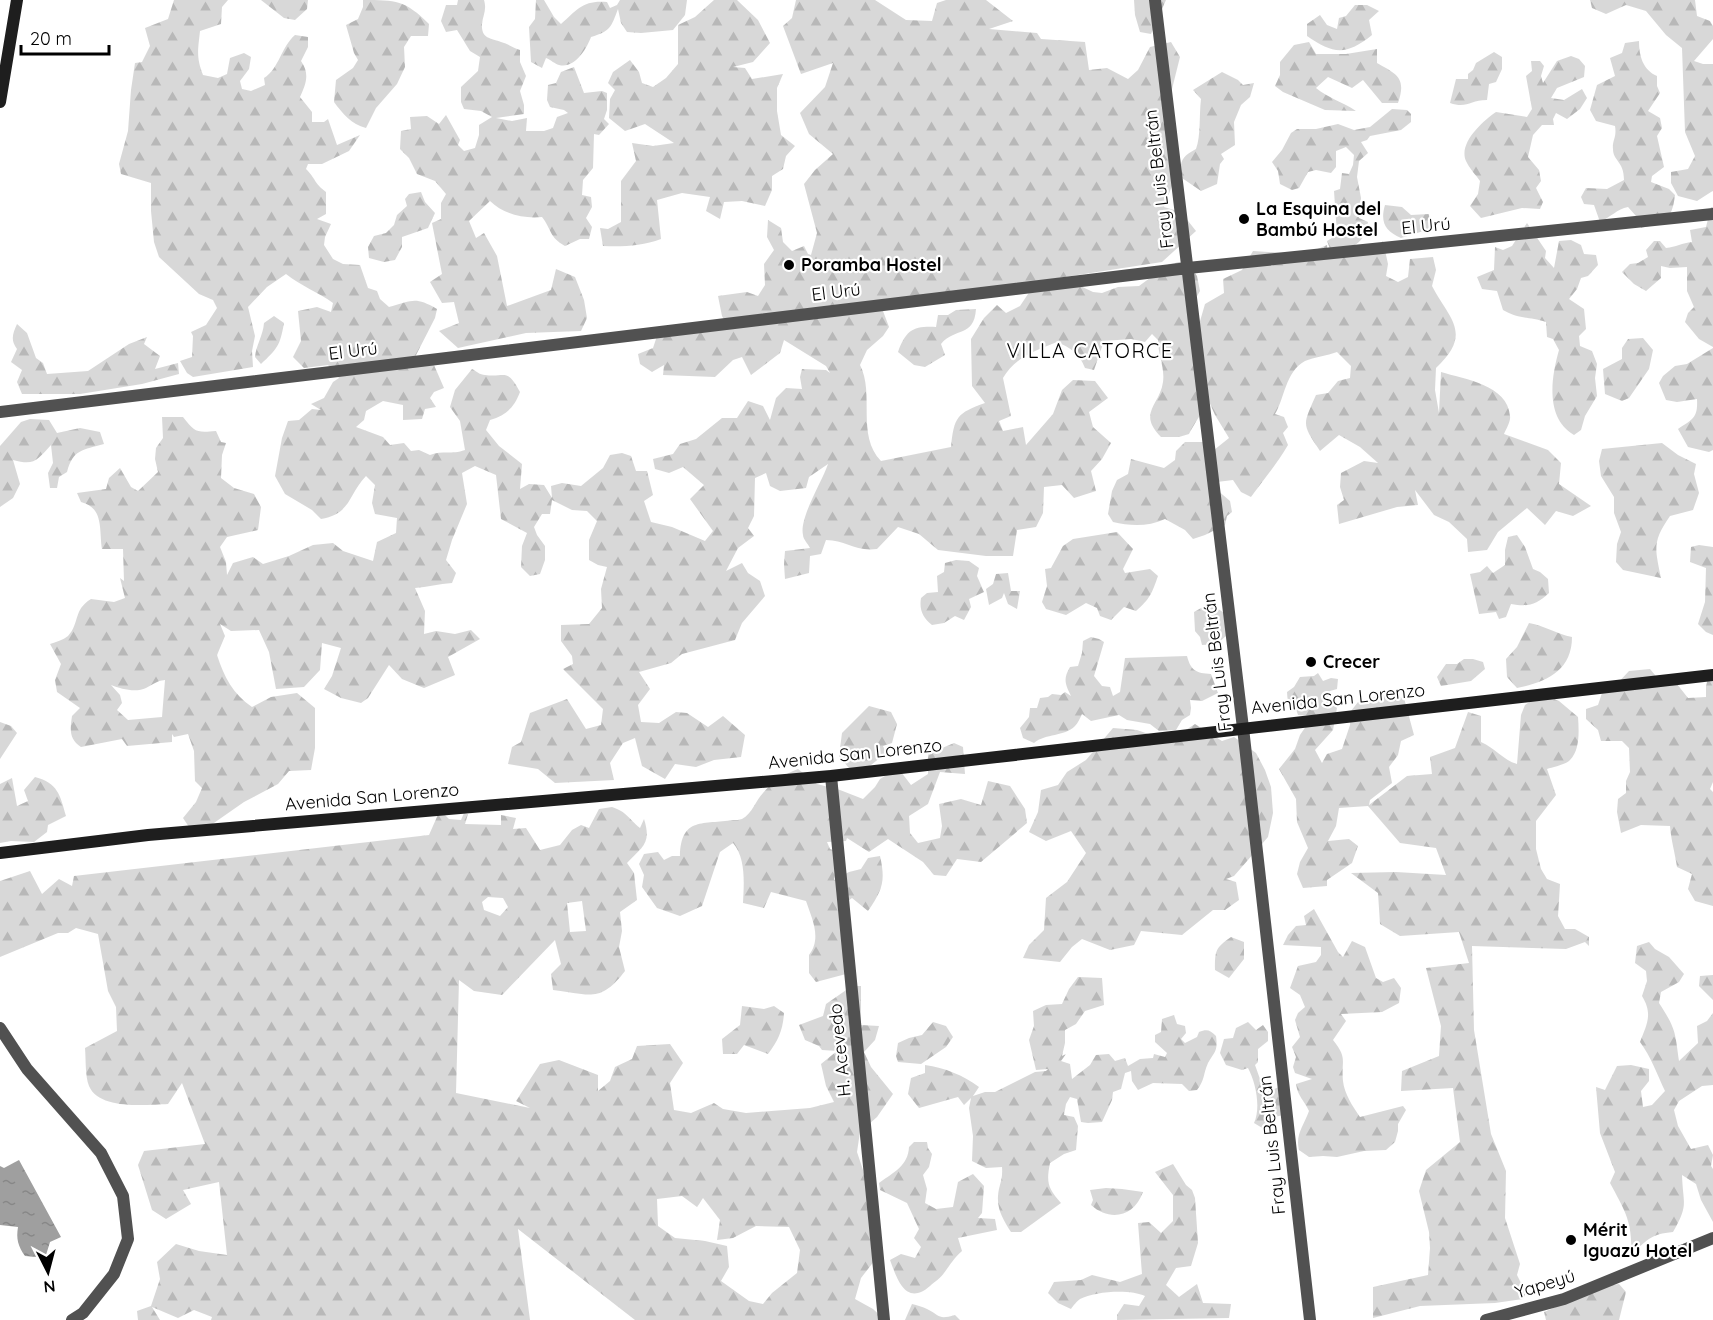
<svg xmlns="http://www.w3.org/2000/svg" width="1713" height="1320" font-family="Quicksand,sans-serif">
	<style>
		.forest { fill: url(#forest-firs); fill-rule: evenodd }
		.water { fill: url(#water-ripples) }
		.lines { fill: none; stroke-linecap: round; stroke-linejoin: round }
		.lane { stroke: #515151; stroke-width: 12 }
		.street { stroke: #515151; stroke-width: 12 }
		.secondary { stroke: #1e1e1e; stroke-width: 12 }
		.poi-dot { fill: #000; stroke: #fff; stroke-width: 2 }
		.labels { text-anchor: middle; stroke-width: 4.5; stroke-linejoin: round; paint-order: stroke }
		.street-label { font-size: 18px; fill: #000; stroke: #fff }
		.poi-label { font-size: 18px; font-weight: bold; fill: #000; stroke: #fff; text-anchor: start }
		.neighbourhood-label { font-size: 20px; letter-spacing: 1.5px; fill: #000; stroke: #fff }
	</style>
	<defs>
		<pattern id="forest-firs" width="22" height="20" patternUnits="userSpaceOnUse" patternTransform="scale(1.5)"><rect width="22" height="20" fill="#d8d8d8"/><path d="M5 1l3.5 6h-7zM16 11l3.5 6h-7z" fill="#b8b8b8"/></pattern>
		<pattern id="water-ripples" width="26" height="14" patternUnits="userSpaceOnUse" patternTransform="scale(1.5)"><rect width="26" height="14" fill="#9f9f9f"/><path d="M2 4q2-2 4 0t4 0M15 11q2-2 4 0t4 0" fill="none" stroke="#878787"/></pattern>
	</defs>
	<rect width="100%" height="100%" fill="#fff"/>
	<!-- forest -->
	<path class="forest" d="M174 0H228L222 7 221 24 200 31C198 50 196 57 203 75L218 78 227 74 230 58 244 53 251 57 249 69 240 81 242 89 251 91 265 85 264 78C279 69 281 47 295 35L308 37V47L301 61C310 74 306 84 300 97L312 112V122H324L328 119 337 145 360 135 349 151 322 164H308L306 169C316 179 314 183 326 192V214L317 219 331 224 325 237 324 245 333 259 343 264 360 265 368 288 377 291 380 299 389 307C413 301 414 296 437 309L435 318 413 361 434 365 444 388 434 392 430 398 436 407 425 409 422 419 403 420V405L383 401 366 411 364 420 356 427 383 437 390 445 404 443 411 451 419 450 430 455C443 450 451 455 465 450L460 421 450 407 455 390 472 369C476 371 480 375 485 375 505 378 507 367 520 392 514 408 506 415 490 420L486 430 499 446 522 464 520 489 529 484 544 485 552 498 551 486 562 483 581 486 603 468 610 455 622 453 631 456 636 471H647L653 495 644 501 651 522 672 527 705 541 713 531 690 499 704 485 683 467 669 473 655 469 653 459 673 454 680 444 696 439 722 418H737L748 401 763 406 770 420 776 398 786 388 802 389 800 377 802 369 826 370 830 373 826 366 784 340 780 353 751 375 742 357 733 360 715 377 663 375 664 365 652 372 640 364 638 354 653 348 657 336 726 323 722 316 718 296 747 292 758 296 765 285 764 264 774 250 767 237 768 220 781 228 783 242 792 251 804 246 808 254 811 255 817 233 804 184 815 170 833 154 809 134 800 113 825 87 833 63 801 74 783 26 792 18 796 0H875L906 20 932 21 937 3 946 0H986L1013 21 989 29 1037 33 1041 39 1085 42 1089 70 1107 68 1128 79 1138 70 1150 47 1171 42 1180 57 1168 105 1176 175 1164 207 1181 212 1196 231 1162 262 888 304 883 311 889 327 883 336 867 350 860 365C875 394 856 435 881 461L951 447C954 417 957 413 985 403L972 386 971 339 984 318 997 305 1006 313 1020 306 1030 291H1047L1072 282 1093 292 1102 293 1118 287 1139 286 1169 264 1187 261 1197 276 1200 291 1192 305 1196 335 1205 304 1224 293 1223 279 1242 270 1253 251 1286 253 1299 257 1327 245 1328 259 1374 249 1383 241 1388 264 1386 276 1398 282 1408 277 1410 259 1433 257 1436 270 1432 286C1450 320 1473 333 1436 368L1435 390 1439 413 1441 372C1464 379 1508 385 1510 416 1511 421 1506 429 1504 434L1548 450 1561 463 1559 484 1591 506 1573 516 1556 511 1545 525 1527 508 1498 532 1487 550 1468 552 1467 539 1449 522 1434 515 1415 490 1418 505 1397 507 1339 524 1337 505 1344 500 1340 487 1341 473 1364 461 1378 463 1360 447 1339 435 1320 451C1301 423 1303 425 1316 395L1328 393 1338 381 1350 378 1351 366 1337 352C1327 356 1314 357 1305 361 1285 372 1285 398 1275 414L1284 417 1288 427 1283 433 1288 445C1277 464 1264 479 1251 497L1241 492 1233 480 1209 483 1230 501 1232 512 1227 516 1225 525 1205 535 1193 539 1185 530 1165 519C1148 527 1130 526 1113 522L1108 514 1112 491 1117 480 1128 474 1131 459 1164 468 1175 460 1176 451 1185 442H1204L1214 450 1229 438 1215 415 1203 388C1205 414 1200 413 1189 434L1179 437H1161C1137 413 1160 405 1163 382 1165 367 1158 355 1158 340L1152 334 1145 342 1131 339 1104 341 1094 370 1085 368C1079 353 1071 348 1057 342 1035 351 1015 357 1003 378L1011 416 999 421 1003 431 1023 427 1026 445 1053 414 1062 390 1073 380 1095 381 1108 398 1089 412 1093 427 1111 443 1102 459 1091 471 1096 491 1074 498 1062 485 1044 487 1043 513 1036 527 1017 530 1013 556H986L938 550 919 534 898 527 877 549C855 552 846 540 826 540L821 554 810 556 809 573 785 579 784 564 785 551 810 548C808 544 803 539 803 535 799 518 822 482 828 464L809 477 806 488 780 491 770 486 766 473 755 478 754 516 748 528 754 536 738 548 726 571 742 563 748 573 760 581 765 596 742 623 735 640 682 654 671 663 639 672 650 689 638 705 641 722 659 723 676 712 687 713 708 727 723 716 745 735 741 757 714 760 696 767 675 764 665 779 642 766 635 738 623 743 610 763 614 780 555 783 538 769 508 764 512 747 521 742 530 713 567 699 586 729 601 725 603 709 563 669 573 664 572 656 561 641V625L589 624 602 608 601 589 607 567 598 565 589 560V540L597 521 587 511 572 510 552 500 550 514H542L534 527 537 535 545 546V560L540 574 530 576 521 567 522 546 527 533 501 519 496 475 475 466 462 473 467 504 452 540 446 560 456 573 452 583C439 584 427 587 415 588L425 611 424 634 436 631 455 634 471 630 480 639 448 657 455 675 424 688 402 679 389 665 368 698 361 703 341 698 324 689 332 676 341 648 322 643 320 670 304 687 276 689 269 652 259 630 231 631 220 624 225 636 217 655C224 677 233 694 252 707L271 697 297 693 315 708V748L311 770 289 771 278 784 244 802 211 825 189 827 183 818 196 802 202 788 195 781 194 751 188 734 174 737 172 734V742L127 746 122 739 81 747C69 739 70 730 72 716L80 708 57 692 55 680 61 664 50 644C56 642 63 640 68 636 80 623 73 610 91 599L114 602 125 598 120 578 124 581 123 549H102C99 529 104 508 81 502L77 493 106 489 109 478 120 468 131 487 138 491 158 472 155 459 156 448 163 438 162 417H183C195 432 196 433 216 431L221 442 226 443 222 455 221 478 234 488 254 494 261 507 258 530 227 537 220 547 226 562 227 575 233 563 253 557 263 564 289 556 313 545 333 543 343 551 373 561 377 542 396 533 397 518 375 514 372 503 375 485 366 476C348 495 351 514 321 519L312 510 285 494 275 476 282 438 288 421 299 420 312 409 321 410 311 404 324 398 333 382 339 378 328 365 304 368 293 357 301 341 298 311 317 307 331 312 333 303C318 292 301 286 286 274L267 287 248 307 255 336 252 351 253 367 193 377 187 373 180 361 192 357 193 336 191 332 206 325 217 308 213 300 199 294 159 257 154 242 151 211V183L121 174 119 164 128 131 131 90 135 63 142 62 150 46 145 28 168 19ZM165 680 162 717 128 720 117 710 122 703 120 695 111 685C121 689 136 693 146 688 154 684 156 681 165 680Z
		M261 0H308L307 9 295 20 284 18Z
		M363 0C396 0 405 0 429 24L428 36H411L404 47 405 67 397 84 376 108 366 128C351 124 343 114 334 102L336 80 353 68 358 60 354 53 346 25 358 19 363 7Z
		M458 0H484C487 10 483 15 482 24 481 39 491 38 501 42 508 44 514 48 520 50V62L526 76 520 91 524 105V114L496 118 512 121 527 118 526 131H544L553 128 557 117 568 113 564 110 550 107 547 100 548 85 556 83 561 72 574 67 584 93 602 91 607 93V110L604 119 609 124 599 135 594 134 593 168 583 180 582 195 591 197 592 207 586 218 592 227 589 239H580L565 246C549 237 552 230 542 217 524 219 503 214 490 201L469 221 476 238 484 233 497 256 507 306 551 290 556 269 575 277 584 300 587 318 581 331 526 333 458 348 439 331 459 323 454 302 442 303 430 282 442 274 432 223 441 219V203L446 194 435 181 417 174 409 158 400 149 401 131 411 129 410 117 427 116 439 124 446 115 460 140 458 145 464 151 475 148 479 135V125L492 117 481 111 464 109 461 102V87L478 71 480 57 470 51 457 30 446 32 441 21 446 5H457Z
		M536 0H544L554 17 561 24C578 9 583 0 607 2L610 8 617 5 620 0H687L685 15 673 30 641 33 627 32 621 23 618 9C611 27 611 31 591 37 587 48 575 69 559 65 555 64 551 60 546 58L542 68 531 62 529 27 535 19Z
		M714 0H737L758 20 770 43 753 62 733 67 745 68 752 79 783 74 777 88V111L781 135 795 146 786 156 783 169 772 176V190L765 206 742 201 724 202 720 219 706 211 710 197 682 193 657 200 661 239C642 246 622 247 603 246L600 228 608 229 621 222V181L636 161 632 143 653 146 674 143 645 124 625 131 609 118 610 99 615 90 608 83 613 72 630 60 639 72 642 83 653 87 666 78 678 64V25L695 17Z
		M1134 0H1166L1151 34 1140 32 1135 15Z
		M1590 0H1695L1697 16 1710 21 1713 26V39L1694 61 1703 64H1713V191L1711 192 1697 201 1678 196 1671 183V172L1688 169 1695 156 1685 132 1682 48 1666 35 1646 11 1626 5 1606 14 1592 8Z
		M1355 5H1367L1379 11 1369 20 1372 35C1346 56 1333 54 1307 36V24L1320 15 1327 25 1337 29 1339 18 1346 16Z
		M1639 41C1639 56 1643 70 1657 76V86L1660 93 1648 111 1660 118 1662 128 1657 136 1664 167 1652 176 1651 182 1669 189 1675 195C1672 221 1664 223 1641 228L1636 216 1628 207C1617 209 1611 217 1600 222L1594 205 1584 204 1581 197 1586 188 1607 189 1624 180C1624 161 1613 161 1613 149 1612 140 1617 138 1615 126L1596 121 1590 110 1597 85 1615 76 1610 58 1622 53 1625 43Z
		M1309 42 1316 54H1346L1377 49V63C1396 74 1407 77 1398 103H1382L1363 80 1352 88 1328 77 1316 88C1328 98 1343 102 1356 111L1325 110 1283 92 1275 86 1280 75V62L1294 45Z
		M1494 52 1502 57V69L1496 82 1489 84 1487 100C1470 100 1467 109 1450 103L1456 79H1468V74L1473 70 1476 63Z
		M1571 56 1579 59 1585 66 1584 77 1557 88 1551 98 1564 100 1582 89 1587 98 1580 109 1567 119 1556 113 1553 119 1554 125H1542L1533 135 1528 157 1539 170 1541 181 1536 188 1543 202 1540 209 1522 208 1481 218 1470 206 1478 194 1480 181C1476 175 1469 168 1466 161 1458 143 1483 121 1496 112L1527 117 1532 109 1526 76 1532 71 1531 61H1540L1544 66 1541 76 1543 83 1557 61Z
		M1222 72 1238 80 1243 85 1254 83 1250 97 1241 105 1234 122 1235 145 1221 154 1224 159 1220 164 1217 184 1201 191 1182 178C1179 162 1181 157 1196 149 1201 136 1199 115 1201 99L1193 90Z
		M1392 109 1407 110 1411 114V122L1401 130 1370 136 1367 140 1361 142 1368 153 1359 161 1357 177 1361 198 1359 218 1368 222C1364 246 1353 246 1332 254L1327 241 1337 235 1334 191 1340 189 1342 173 1349 174 1353 165 1354 155 1346 147 1336 151V167L1331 173 1316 170 1308 172 1299 188 1292 190 1280 184 1278 171 1272 162 1282 150 1291 133 1297 129H1316L1338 124 1354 130 1370 127Z
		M421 192 425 202 435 213 428 228 402 237V247L395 260 384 262 369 258 368 247 374 236 386 233 394 225 397 215 407 206 405 199 409 194Z
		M1385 205 1402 207 1411 215 1429 214 1430 229 1401 238C1385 231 1380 222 1385 205Z
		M1711 207H1713V347L1699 339 1685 322 1688 313 1694 307 1687 291V267L1670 268 1661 266V278L1646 291 1634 284 1622 272 1630 264 1638 263 1648 257 1646 250 1654 241H1660L1666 248C1676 247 1682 243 1692 242L1690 230 1706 227Z
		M1527 223 1546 251 1545 258 1554 268 1559 241 1571 240 1581 245 1584 254 1596 255 1598 265 1588 276 1581 278 1577 289 1569 299 1584 309 1586 329 1579 336 1580 346 1592 351 1597 364 1595 378 1597 396 1585 416 1581 430 1574 435C1545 418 1551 378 1559 350L1553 339 1547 337 1546 322C1529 316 1520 320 1503 310L1497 291 1482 289 1477 277 1494 270 1495 247 1503 250 1512 246Z
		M976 309C974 338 955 327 941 344L945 355 925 367 914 365 898 352C906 330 913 326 936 327L938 315H948L956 310Z
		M274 316 284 323C280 346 277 349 261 364L255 357C256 345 263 336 264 323Z
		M17 324 27 333 36 358 43 363 47 374 88 371 129 344 147 337 144 344 160 356 155 369 178 363 179 374 142 384 80 394H22L17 382 22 370 11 362 17 349C10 340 13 333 17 324Z
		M1643 338 1653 350 1649 369 1629 398 1622 401 1605 394 1603 369 1622 359V348L1628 339Z
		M1713 348V450L1709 452 1688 447 1678 429C1693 419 1698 418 1697 399L1677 402 1666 400 1659 383 1663 376 1675 366 1687 364Z
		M30 419 49 420 57 433 80 428 100 432 104 444C83 450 73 449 67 472L59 477 57 488H50L48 473 53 463 51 445C37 460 35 466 13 460L20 484 13 498 0 507V446L21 422Z
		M1662 443 1678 455 1696 464 1694 474 1699 493 1693 510 1670 516C1652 542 1655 548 1661 578L1623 570 1616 562 1617 544 1621 532 1614 513V497L1601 476 1599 461 1602 449Z
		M1117 532 1133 549 1123 569 1125 573 1150 569 1158 576C1152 593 1150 599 1136 611L1124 607 1111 620 1100 616 1097 608 1086 603 1066 615 1046 609 1042 602 1047 586 1045 569 1051 568 1063 546 1073 539Z
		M1517 535 1525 547 1533 569 1540 572 1548 579 1549 593C1536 605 1528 607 1511 604L1506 617 1499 619 1496 612 1479 614 1470 574 1480 572 1487 566 1493 573 1505 565V550L1508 537Z
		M1699 545 1713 547V635L1706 632 1698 624 1705 602 1706 568 1690 562 1691 547Z
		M956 560 969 561 979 568 977 576 984 592 969 599 971 607 964 620 955 616 944 623 932 625C923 618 919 610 921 598L927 593 938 592 937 576 944 572 945 563Z
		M1008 573 1011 591H1020L1017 609 1008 604 1004 593 1002 598 989 605 986 589 993 584 996 574Z
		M1210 603 1224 613 1227 635 1217 644 1202 645 1200 637 1195 631 1194 612Z
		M1529 623C1545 626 1557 634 1572 637 1572 671 1546 682 1517 688L1507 677 1506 659 1517 647Z
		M1091 637 1099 639 1104 642 1094 676 1102 686 1110 687 1113 696 1120 692 1125 658 1187 656C1191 671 1196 673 1211 674L1218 693 1202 701 1190 700 1191 708 1190 715 1182 720 1176 730 1159 731 1150 724 1127 720 1119 715 1091 721 1082 714C1080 718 1078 723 1075 726 1064 737 1046 733 1034 743L1023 738 1020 728 1029 717 1030 708H1037L1040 698 1048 697 1052 694 1061 695 1065 692 1071 696C1065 684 1063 679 1070 667L1078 666 1082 653 1083 641Z
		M1464 659H1473L1483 662 1485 669 1471 681 1441 686 1437 677 1446 664H1457Z
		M1650 669 1660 681 1673 679 1688 698 1706 697V686L1710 670 1713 669V782L1710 789 1713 792V906L1695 901 1688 889 1692 874 1677 867C1675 853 1671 840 1670 826L1641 825 1621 833 1617 812 1618 799 1626 793V781L1630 772 1629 748 1622 741H1601L1598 730 1586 719V709L1598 705 1604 687 1615 686 1629 671Z
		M1318 673 1323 681 1331 678 1338 679 1337 689 1330 691 1327 701 1333 702 1337 708 1333 730 1315 750 1322 763 1327 754 1342 749 1350 725 1351 711 1358 702 1384 695 1404 698 1414 735 1401 741 1398 755 1389 767 1392 783 1370 800 1369 805 1407 776 1432 774 1430 757 1455 748 1468 712 1481 716V742C1495 748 1503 760 1517 764L1521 715 1525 705 1541 694 1559 701 1578 717C1579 731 1580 750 1570 760 1565 765 1553 767 1547 769L1556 795 1536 821V849L1541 869 1547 879 1560 884 1558 916 1565 929H1575L1589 937V946L1585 942 1566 949 1472 946 1474 1030 1491 1134 1506 1171 1505 1218 1520 1264 1517 1275 1526 1293 1523 1299 1495 1303 1420 1306 1373 1318V1287L1428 1275 1430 1248 1429 1232 1419 1191 1426 1170 1460 1142 1453 1088 1401 1091 1402 1071 1439 1056 1441 1026 1426 968 1469 963 1459 932 1400 936 1380 924 1378 893 1351 873 1396 872 1446 875 1436 848 1400 843 1368 806 1339 808 1336 826 1328 841 1349 839 1358 846 1352 863 1327 880V886L1303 888 1297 874 1300 862 1308 848 1297 822 1296 799 1279 769 1295 749 1300 735 1313 716 1298 715 1296 709 1288 705 1287 692 1294 687 1300 677 1314 676Z
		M869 706 891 712 897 724 892 743 883 746 886 753 861 773 848 767 839 756 842 733Z
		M0 722 11 726 17 733 0 759Z
		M1195 724 1222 741 1234 737 1256 753 1265 770 1271 787 1273 813 1268 837 1234 876 1226 879 1236 882 1239 900 1225 910H1213L1182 935 1141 931 1134 945 1110 950 1082 939 1072 947 1060 962 1023 958 1029 945 1044 930 1046 898 1067 882 1086 853 1071 831 1046 841 1029 832 1038 812 1041 790 1058 785 1067 772 1086 760 1113 728 1137 730 1160 738 1178 735Z
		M954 743 963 747 965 774 940 772 928 804 909 816 910 833 918 843 940 838 942 826 939 804 961 799 981 805 988 781 1010 786 1025 809 1027 823 981 862 957 859 946 876 934 875 923 862 888 839 869 852 847 838 846 841 827 842 830 849 839 852 834 880 849 872 861 869 868 858 880 856C886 882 882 890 868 911L852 898 844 904 846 974 816 982 809 973V955C822 938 812 919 806 901L771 892 764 908 743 903C744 883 746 858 733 843L720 852 702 906 680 916 657 908 642 887 644 875 639 864 644 854 658 852 664 860 672 856H680C681 816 704 825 733 820 736 820 739 820 742 819 752 814 756 800 763 793 772 782 785 774 798 769L817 784 840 790 863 799 875 787 880 779 898 768 911 785 928 774V754Z
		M35 777C58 783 60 795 66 816L48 825 47 832 34 842 11 841 0 843V784L12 778 17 806 28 801 24 790Z
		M612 807C627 812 628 818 640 828L644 819C652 844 642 847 627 863L634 873 637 900 620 912 622 931 619 947 625 971C600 1004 589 994 553 990L551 974 561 964 555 940 502 995 474 991 459 980 456 1093 530 1108 516 1101 540 1064 559 1060 598 1075V1091L610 1081 615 1067 632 1059 637 1046 670 1044 683 1063 670 1083 674 1110 691 1113 714 1103 723 1109 746 1113 810 1108 834 1102 826 1086 821 1064 837 1051 822 1050 819 1046 805 1040 799 1025 823 1016 826 1004 852 986H861V1025L879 1026 875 1040 864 1052 871 1067 893 1094 877 1117 860 1132 857 1152 865 1176 874 1215 871 1248 875 1260 861 1278 855 1299 873 1309 885 1320H635L518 1229 530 1320H211L212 1317 194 1310 178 1318 152 1307 160 1320H138L137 1311 151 1306 160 1279 157 1262 176 1244 199 1251 227 1255 219 1182 183 1190 191 1204 166 1219 152 1210 138 1165 144 1151 205 1144 182 1083 168 1104C146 1105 99 1110 89 1086 85 1076 86 1060 85 1048L117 1031 116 1007 108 991 98 934 76 928 68 933H58L0 957V881L30 871 42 894 59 879 72 886 74 876 429 835 440 810 449 819 461 820 464 813 468 814 465 824 501 825V815L516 818 513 829 526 828 540 850 560 845 572 830 581 825 589 828 599 809ZM488 897 503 898 508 907 500 916 484 910 482 902ZM582 901 586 931 570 932 567 903ZM682 1196 697 1207 703 1198 720 1220 717 1240 733 1238 756 1226 789 1227 800 1250 797 1273 772 1293 763 1304 749 1301 721 1281 729 1267 727 1246 705 1241 675 1238 658 1226 657 1199Z
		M1314 909 1338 952 1343 957 1352 941 1365 947 1376 978 1383 982 1394 978 1401 988 1399 1003 1382 1012 1341 1014 1346 1021 1333 1040C1348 1059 1341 1059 1343 1081 1344 1093 1353 1107 1360 1117L1403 1106 1406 1110 1398 1124V1131L1395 1142 1386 1150 1364 1151 1337 1157 1323 1156 1309 1157 1299 1150C1295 1135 1304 1125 1309 1111 1304 1100 1298 1097 1296 1084L1312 1079 1295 1073 1293 1067 1296 1057 1292 1047 1300 1037 1295 1020 1298 1013 1305 1007 1300 995 1290 988 1298 966 1316 962 1321 955V947L1283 945 1288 935 1296 926 1306 925 1304 916Z
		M1231 937 1244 942V959L1229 978 1215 970C1215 951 1215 948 1231 937Z
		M1649 942 1655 949 1669 957 1684 974 1679 982 1661 992 1659 1003C1676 1029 1675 1032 1679 1061L1698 1043 1697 1026 1707 1021 1713 1013V1085L1702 1086 1679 1101 1674 1110 1678 1126 1691 1149 1708 1145 1713 1155 1711 1166 1713 1169V1222L1701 1200 1696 1184 1682 1175C1683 1205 1689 1204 1673 1232 1651 1234 1646 1240 1631 1256 1633 1222 1625 1211 1610 1183L1615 1172 1600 1133 1596 1087 1605 1090 1617 1066 1631 1065 1649 1069V1081L1641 1091 1643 1107 1652 1105 1665 1091C1657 1074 1651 1057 1640 1042 1647 1024 1653 1014 1642 996L1647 981 1646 971 1635 963 1637 946Z
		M1713 975V1000L1699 986 1700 976Z
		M1078 977 1102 978 1104 1005 1085 1011 1076 1024 1065 1030V1043L1062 1056 1066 1054 1061 1061 1070 1064 1072 1079 1090 1065 1096 1055 1109 1054 1115 1061 1125 1058 1128 1066 1140 1059 1153 1058 1154 1054 1165 1057 1167 1053 1155 1042V1035L1161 1032 1162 1019 1174 1015 1177 1024 1185 1026 1186 1033 1181 1039 1185 1043 1197 1037 1199 1032C1207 1029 1210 1030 1216 1036 1218 1051 1215 1051 1208 1063 1203 1074 1205 1080 1197 1090L1189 1091 1182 1084 1153 1083 1138 1090 1132 1081 1131 1071 1125 1073 1121 1089 1113 1092 1112 1100 1102 1122 1088 1123 1081 1122 1077 1099 1070 1097 1066 1104 1064 1115 1074 1117 1078 1126 1076 1150 1064 1154 1050 1163C1046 1183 1048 1188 1061 1203L1021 1232H1011C1004 1221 997 1210 998 1196 999 1184 1003 1181 1002 1167L986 1168 972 1161 973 1136 969 1108 971 1098 964 1105 958 1097 919 1108 908 1094 911 1078 925 1073V1065C945 1068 963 1075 979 1087L973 1096 985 1092H995L1035 1072 1046 1071 1048 1069 1036 1070 1029 1040 1034 1026 1033 1011 1046 1005 1062 1004 1069 989Z
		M742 1006 764 1009 774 1006 784 1013C783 1030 778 1041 768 1054L744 1045 737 1054H723L722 1039 740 1025Z
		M933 1022 946 1026 953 1037 946 1047 921 1064 898 1062 896 1056 898 1043 909 1038 922 1035Z
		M1248 1022 1256 1030 1263 1025 1268 1032V1041L1258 1049V1062L1255 1065 1265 1093 1279 1087 1283 1115 1271 1118V1123L1264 1129 1254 1123C1261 1108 1256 1083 1248 1068L1242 1070 1226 1065 1220 1053 1224 1039 1233 1038 1236 1028Z
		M914 1142H927L928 1148 932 1154 929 1167 923 1175 927 1189 925 1203 936 1209 953 1207 958 1182 973 1174 984 1186 982 1213 978 1218 995 1219 997 1230 958 1238 962 1251C954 1258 950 1265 944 1273 941 1278 934 1282 930 1286 906 1307 897 1279 890 1260L901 1254 915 1258 921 1247 914 1238 919 1229 907 1203 880 1190 879 1183C894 1172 908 1166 909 1147Z
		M1173 1164 1186 1185 1192 1190 1195 1198 1198 1243 1191 1266 1176 1268 1166 1285 1179 1297 1197 1284 1203 1303 1231 1304 1229 1318 1117 1320V1315L1124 1304 1139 1306 1145 1296C1131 1289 1095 1291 1080 1299 1077 1301 1073 1306 1071 1309L1058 1303 1048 1293 1054 1282 1081 1280 1092 1275 1120 1282 1142 1274 1138 1223 1149 1222 1161 1233 1173 1221V1195L1155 1172Z
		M1106 1188 1122 1189 1143 1192C1134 1217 1110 1222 1091 1205L1093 1200 1090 1190Z
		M1619 1284 1626 1292 1619 1320H1546L1544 1312 1602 1287Z
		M912 1304C917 1305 923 1307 927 1309 941 1316 938 1320 955 1315L960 1320H905Z"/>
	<!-- water -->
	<path class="water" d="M19 1160 61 1237 50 1242 46 1255 37 1257 25 1256C18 1246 16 1239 18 1227L0 1225V1166L4 1168Z"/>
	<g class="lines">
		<!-- lane -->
		<path class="lane" d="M0 1028 27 1069 101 1153 123 1196 128 1239 114 1274 83 1313 72 1320"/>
		<!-- street -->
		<path class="street" d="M1155 0 1243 728 1310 1320
			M0 412 1188 268 1713 214
			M831 776 884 1320
			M1486 1320 1564 1299 1713 1238"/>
		<!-- secondary -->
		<path class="secondary" d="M0 102 17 0
			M0 853 148 835 831 776 1713 675"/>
	</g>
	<!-- markers -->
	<g class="poi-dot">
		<circle cx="1244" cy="219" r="6"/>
		<circle cx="789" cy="265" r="6"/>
		<circle cx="1311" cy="662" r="6"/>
		<circle cx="1571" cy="1240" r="6"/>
	</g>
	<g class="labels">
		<!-- street labels -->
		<g class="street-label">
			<text transform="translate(1159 179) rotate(-97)" y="6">Fray Luis Beltrán</text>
			<text transform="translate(1426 226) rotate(-6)" y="6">El Urú</text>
			<text transform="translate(836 292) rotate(-7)" y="6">El Urú</text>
			<text transform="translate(353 351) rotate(-7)" y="6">El Urú</text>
			<text transform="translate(1217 662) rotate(-97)" y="6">Fray Luis Beltrán</text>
			<text transform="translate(1338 699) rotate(-6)" y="6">Avenida San Lorenzo</text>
			<text transform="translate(855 754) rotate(-6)" y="6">Avenida San Lorenzo</text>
			<text transform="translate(372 797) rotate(-5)" y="6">Avenida San Lorenzo</text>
			<text transform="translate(840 1050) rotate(-96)" y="6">H. Acevedo</text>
			<text transform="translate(1272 1145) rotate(-96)" y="6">Fray Luis Beltrán</text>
			<text transform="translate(1545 1284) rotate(-17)" y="6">Yapeyú</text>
		</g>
		<!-- poi labels -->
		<g class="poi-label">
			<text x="1256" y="215">La Esquina del<tspan x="1256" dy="21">Bambú Hostel</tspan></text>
			<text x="801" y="271">Poramba Hostel</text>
			<text x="1323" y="668">Crecer</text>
			<text x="1583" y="1236">Mérit<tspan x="1583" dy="21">Iguazú Hotel</tspan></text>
		</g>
		<!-- neighbourhood labels -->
		<g class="neighbourhood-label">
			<text x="1090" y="358">VILLA CATORCE</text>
		</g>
	</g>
	<!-- north arrow -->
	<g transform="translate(48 1272) rotate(174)" stroke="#ffffff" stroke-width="4.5" paint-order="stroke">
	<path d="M0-4.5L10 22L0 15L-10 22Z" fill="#000000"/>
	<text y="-9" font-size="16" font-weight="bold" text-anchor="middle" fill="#000000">N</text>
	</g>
	<!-- scale -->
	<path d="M21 45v9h88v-9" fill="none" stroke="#000000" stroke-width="3"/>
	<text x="30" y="45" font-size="18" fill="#000000" stroke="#ffffff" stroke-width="4.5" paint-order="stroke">20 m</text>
</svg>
